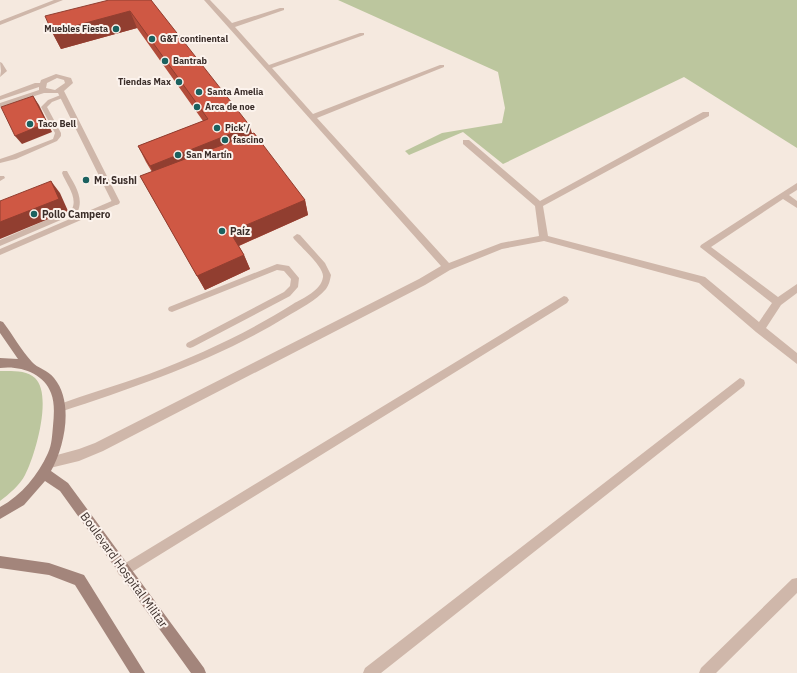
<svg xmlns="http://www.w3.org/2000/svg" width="797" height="673" font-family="'IBM Plex Sans',sans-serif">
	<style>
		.green { fill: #bcc69e }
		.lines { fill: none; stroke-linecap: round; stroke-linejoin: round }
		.lane { fill: #cfb7aa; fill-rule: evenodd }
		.street { fill: #cfb7aa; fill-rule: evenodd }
		.secondary { fill: #a3857b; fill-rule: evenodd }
		.wall { fill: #b24c3a }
		.shaded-wall { fill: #913e30 }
		.building { fill: #cf5844; stroke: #913e30 }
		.poi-dot { fill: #1b615f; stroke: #fcf3ed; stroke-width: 1.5 }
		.labels { text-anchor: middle; stroke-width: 4; stroke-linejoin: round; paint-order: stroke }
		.far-poi-label { font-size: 9px; font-weight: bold; fill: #3b2e2a; stroke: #fcf3ed; text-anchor: start }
		.poi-label { font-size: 10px; font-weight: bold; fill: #3b2e2a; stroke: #fcf3ed; text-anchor: start }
		.near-street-label { font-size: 12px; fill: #3b2e2a; stroke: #fcf3ed }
	</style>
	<rect width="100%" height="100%" fill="#f5e9df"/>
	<!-- green -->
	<path class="green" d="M338 0H797V148L684 77 503 164 463 132 409 155 405 151 442 133 502 123 505 108 498 72Z
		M0 371C11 371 27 370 35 378 53 395 35 456 25 475 20 485 9 494 0 501Z"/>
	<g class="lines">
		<!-- lane -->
		<path class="lane" d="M0 62 2 63 7 71 0 77 1 71Z
			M63 94 66 96 65 97 52 102 47 107 61 133V136L57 141 16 159 0 163V159L12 155 53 139 55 133 41 107 48 100Z
			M63 171H67C74 184 85 198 77 213L0 246V240L72 209C78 197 66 184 62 173Z
			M0 176H4L5 178 0 181Z
			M114 200H118L119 202 118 204 0 255V249Z
			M297 234 300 235 325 263 331 275C330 280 329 285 326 289 316 301 299 309 286 317 216 360 138 386 60 412L57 411 56 408 57 405C87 394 118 385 149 374 199 355 247 333 293 304 303 298 321 291 323 277 324 267 301 247 294 239L293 237Z
			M277 264 289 266 299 278 298 287 290 296 193 347 190 348 187 347 186 345 187 343 284 292 290 286 291 279 284 271 277 270 172 312 169 311 168 309 169 307Z"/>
		<!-- street -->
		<path class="street" d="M54 0H63L0 25V21Z
			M204 0H210L232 23 280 8H284V10L235 27 269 65 360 33H364V35L272 68 313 114 440 65H444V67L317 118 449 263 501 243 539 236 535 206 463 144V140H469L540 201 703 112H709V116L543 206 548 236 705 277 759 322 772 303 700 247 701 245 797 183V190L789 195 797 201V208L783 199 711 247 778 297 797 284V293L781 305 766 328 797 353V364L756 332 699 283 544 241 502 249 450 270 425 285 103 451 79 461 50 468 46 466 44 462 46 458 79 449 95 443 419 279 441 266Z
			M56 74 71 78 73 83 64 91 120 202 119 204 116 205 112 202 58 93H44L0 107V103L39 90V87L0 100V96L35 83H40L41 80ZM57 78 64 80 65 83 55 90 46 88 47 83Z
			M564 296 567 297 569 300 567 303 127 575 123 577 119 575 117 571 119 567Z
			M740 378 744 380 745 383 744 386 381 673H363L365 668Z
			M797 578V593L716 673H699L701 668 792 579Z"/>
		<!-- secondary -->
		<path class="secondary" d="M0 321 3 322C13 335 21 350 32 362 37 368 48 370 54 378 74 402 65 446 51 471L68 483 204 668 206 673H191L60 491 45 481 24 505 0 519V507C22 495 38 475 48 453 52 444 52 436 53 426 54 415 55 403 51 393 44 373 19 365 0 368V358L18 359 0 333Z
			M0 556 49 563 84 575 145 673H130L75 585 49 575 0 568Z"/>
	</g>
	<!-- wall -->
	<path class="wall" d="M151 0 252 133 305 200 308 215 239 246 244 255 250 269 205 290 140 176 152 172 146 162 138 146 203 121 137 28 61 49 52 32Z"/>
	<!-- shaded-wall -->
	<path class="shaded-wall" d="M130 11 137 28 61 49 52 32Z
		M33 96 39 105 52 132 22 144 15 136Z
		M250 126 254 142 158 182 150 166Z
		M51 181 60 193 68 211 0 239V222Z
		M305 200 308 215 236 247 230 232Z
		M244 255 250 269 205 290 197 276Z"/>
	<!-- building -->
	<path class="building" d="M109 0H151L250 126 150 166 138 146 208 119 130 11 52 32 45 16Z
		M33 96 47 123 15 136 1 107Z
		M254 133 305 200 230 232 244 255 197 276 140 176Z
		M51 181 59 199 0 222V201Z"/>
	<!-- markers -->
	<g class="poi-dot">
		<circle cx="116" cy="29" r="4"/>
		<circle cx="152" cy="39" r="4"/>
		<circle cx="165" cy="61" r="4"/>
		<circle cx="179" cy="82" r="4"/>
		<circle cx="199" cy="92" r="4"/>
		<circle cx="197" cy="107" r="4"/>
		<circle cx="30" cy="124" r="4"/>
		<circle cx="217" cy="128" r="4"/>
		<circle cx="225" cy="140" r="4"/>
		<circle cx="178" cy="155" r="4"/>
		<circle cx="86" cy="180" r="4"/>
		<circle cx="34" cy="214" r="4"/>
		<circle cx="222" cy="231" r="4"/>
	</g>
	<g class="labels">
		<!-- far-poi labels -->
		<g class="far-poi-label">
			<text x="108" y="32" text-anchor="end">Muebles Fiesta</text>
			<text x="160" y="42">G&amp;T continental</text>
			<text x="173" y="64">Bantrab</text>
			<text x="171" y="85" text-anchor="end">Tiendas Max</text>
			<text x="207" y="95">Santa Amelia</text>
			<text x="205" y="110">Arca de noe</text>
			<text x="38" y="127">Taco Bell</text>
			<text x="225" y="131">Pick’/</text>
			<text x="233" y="143">fascino</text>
			<text x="186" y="158">San Martín</text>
		</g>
		<!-- poi labels -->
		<g class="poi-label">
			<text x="94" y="184">Mr. Sushi</text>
			<text x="42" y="218">Pollo Campero</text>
			<text x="230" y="235">Paíz</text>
		</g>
		<!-- near-street labels -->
		<g class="near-street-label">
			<text transform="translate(124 570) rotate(54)" y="4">Boulevard Hospital Militar</text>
		</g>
	</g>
</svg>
